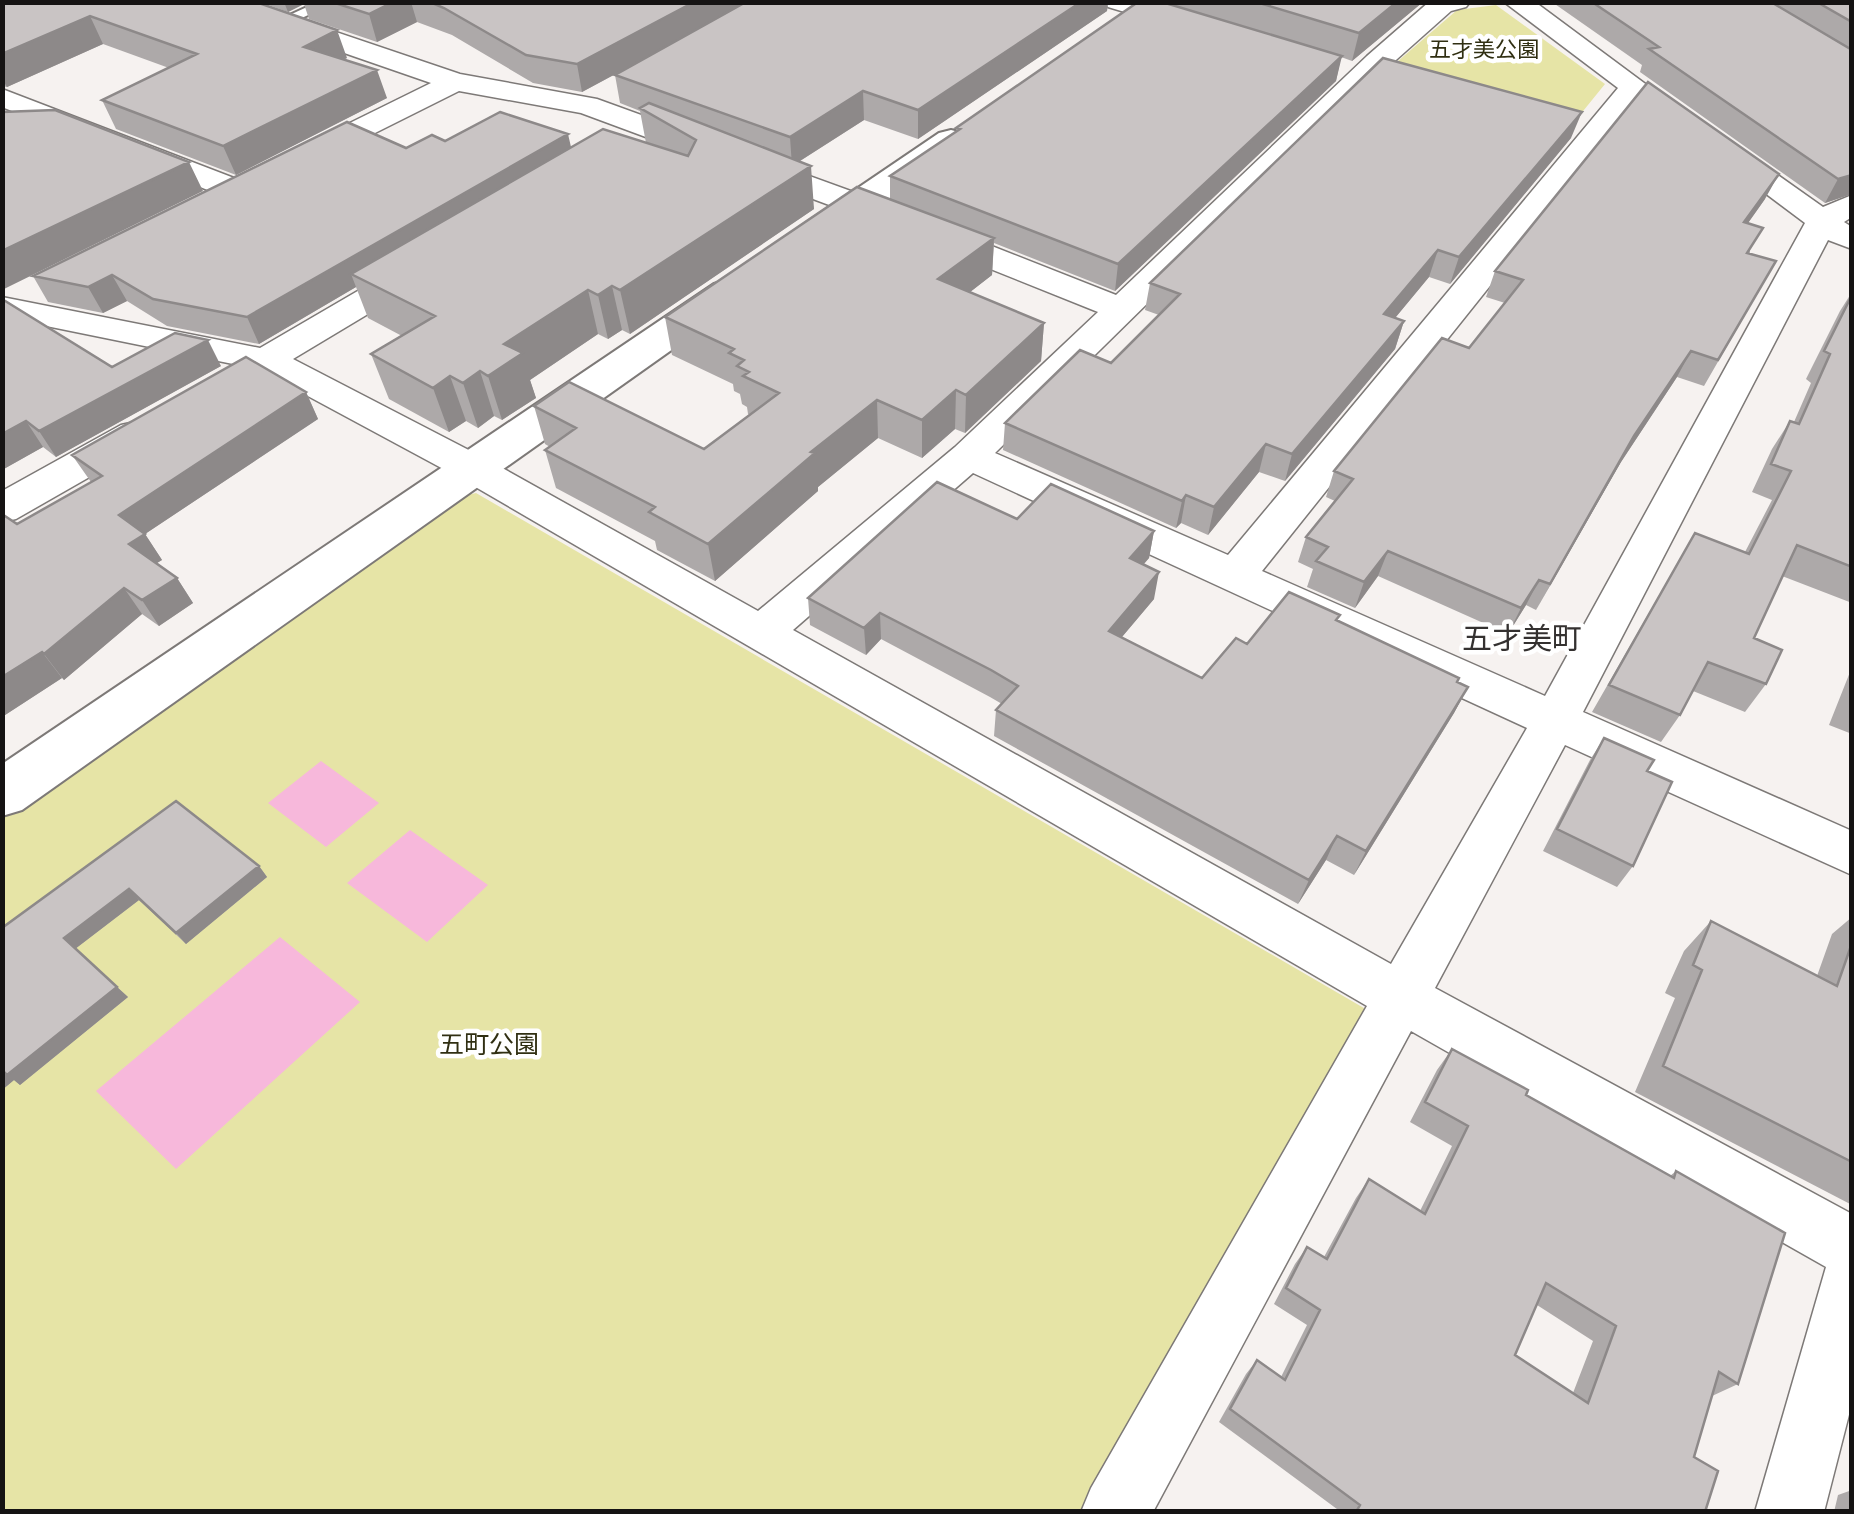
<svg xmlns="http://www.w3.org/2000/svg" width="1854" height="1514" font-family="Raleway,'Noto Sans JP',sans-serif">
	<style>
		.green { fill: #e6e4a6 }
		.water { fill: #f7b8db }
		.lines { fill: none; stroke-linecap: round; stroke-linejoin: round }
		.service-casing { stroke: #7d7977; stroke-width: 4 }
		.minor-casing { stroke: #7d7977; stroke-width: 3 }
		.tertiary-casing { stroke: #7d7977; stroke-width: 4 }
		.service { fill: #fff; fill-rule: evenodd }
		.minor { fill: #fff; fill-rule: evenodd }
		.tertiary { fill: #fff; fill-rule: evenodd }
		.wall { fill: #ada9a9; fill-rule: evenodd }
		.shaded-wall { fill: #8d8989 }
		.building { fill: #c9c4c4; stroke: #8d8989; stroke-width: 2.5; fill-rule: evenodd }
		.labels { text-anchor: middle; stroke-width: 9; stroke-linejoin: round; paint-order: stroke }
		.far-park-label { font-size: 22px; fill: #302f12; stroke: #fff }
		.park-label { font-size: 25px; fill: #302f12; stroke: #fff }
		.quarter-label { font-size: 30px; fill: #343130; stroke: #fff }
	</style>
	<rect width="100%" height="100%" fill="#f6f2f0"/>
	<!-- green -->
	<path class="green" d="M1496 5 1605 84 1575 121 1390 68 1457 10Z
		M476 493 1369 1011 1088 1511H3L2 811 451 499Z"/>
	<!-- water -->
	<path class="water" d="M321 761 379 803 326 847 268 803Z
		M410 830 488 885 427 942 347 883Z
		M280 937 360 1002 176 1169 96 1091Z"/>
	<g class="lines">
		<!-- service casing -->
		<g class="service-casing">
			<path id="service" d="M318 2H337L284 26 272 23Z"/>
		</g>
		<!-- minor casing -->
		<g class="minor-casing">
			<path id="minor" d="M207 2H247L460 74 597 99 870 198 1116 295 1367 56 1429 2H1470L1466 7 1451 11 1387 68 995 453 1228 555 1618 88 1504 2H1535L1671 103 1667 109 1657 112 1637 102 1262 571 1545 696 1805 223 1705 148 1709 142H1731L1823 207 1852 195V217L1844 222 1852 227V249L1828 240 1583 712 1852 831V875L1565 745 1435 988 1852 1214V1403L1824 1512H1755L1826 1267 1411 1031 1153 1512H1081L1091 1488 1367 1006 460 478 267 374 246 382 233 379 228 371 233 364 2 317V297L260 348 404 264H428L433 271 428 278 293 359 488 460 758 611 955 447 1098 312 848 212 581 113 459 91 317 162H295L291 156 295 150 431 83 211 7ZM973 473 1527 728 1391 964 793 630Z
				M1104 2H1146L1200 18 1204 24 1191 32 1108 7Z
				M2 89 247 183 252 190 247 197H225L2 107Z
				M135 422 149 425 154 434 149 443 16 519 2 522V491L121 425Z"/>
		</g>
		<!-- tertiary casing -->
		<g class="tertiary-casing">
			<path id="tertiary" d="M951 130 963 133 968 140 963 147 825 244 812 247 799 244 793 236 799 228 939 133Z
				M728 280 742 284 748 292 742 300 22 810 2 816V764L714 284Z"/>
		</g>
		<!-- service -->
		<use href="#service" class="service"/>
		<!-- minor -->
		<use href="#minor" class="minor"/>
		<!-- tertiary -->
		<use href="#tertiary" class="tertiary"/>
	</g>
	<!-- wall -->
	<path class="wall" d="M2 2 347 58 344 59 387 98 236 175 116 129 102 100 169 68 103 44 7 87 2 86Z
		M260 2H1108L1107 11 918 139 864 120 800 161 814 209 630 334 622 330 608 339 598 334 530 380 536 398 502 420 494 416 478 428 466 421 449 432 389 399 371 354 402 336 368 318 356 287 259 344 167 326 127 301 103 313 48 302 33 276 406 148 445 141 571 148 646 143 640 111 620 103 615 75 623 70 582 92 533 83 452 35 417 22 377 42 309 19 304 4 288 12Z
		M1165 2H1423L1352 61 1341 57 1336 81 1115 291 994 243 992 275 970 292 1044 323 1041 361 965 433 955 429 922 458 878 438 818 487V491L715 581 657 550 655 541 556 488 545 450 550 447 545 444 534 406 704 449 750 415 748 414 747 407 742 404 740 394 734 391 733 384 672 355 665 317 890 199V176L956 131V128Z
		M1552 2H1852V194L1825 203 1640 72 1642 65Z
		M1571 138 1450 284 1429 277 1395 318 1404 321 1395 349 1285 481 1259 472 1208 535 1181 523 1176 528 1003 450 1005 423 1111 363 1159 315 1145 310 1150 283Z
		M1765 199 1748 223 1750 253 1776 261 1704 386 1677 377 1621 462 1536 610 1526 605 1508 634 1378 576 1355 608 1307 587 1313 569 1298 562 1306 537 1335 501 1326 497 1334 471 1469 348 1505 303 1486 297 1495 271Z
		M1852 292V603L1782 576 1754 638 1766 684 1745 712 1693 691 1680 715 1661 742 1592 712 1695 533 1745 552 1772 500 1752 492 1772 449 1790 421 1794 422 1811 383 1806 379 1840 311Z
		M2 299 112 367 221 366 56 457 43 447 2 470Z
		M306 392 318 419 145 534 162 560 156 563 177 578 193 603 159 626 142 614 64 680 62 678 2 717V514L17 524 91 482 72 455Z
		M1017 519 1154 531 1149 558 1144 564 1154 599 1122 637 1202 678 1247 644 1337 621 1468 687 1454 713 1354 875 1326 860 1298 904 994 736 996 710 1002 704 990 697 881 639 866 655 810 625 808 598Z
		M1852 667V734L1829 725Z
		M1604 738 1647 771 1633 866 1617 887 1543 851 1590 760Z
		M259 866 267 877 186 944 139 900 75 949 128 997 20 1085 14 1080 2 1090V928Z
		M1852 917V1205L1635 1092 1675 998 1665 993 1684 951 1711 921 1817 976 1832 934Z
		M1452 1049 1526 1095 1670 1176 1676 1171 1738 1384 1712 1396 1694 1457 1705 1512H1341L1219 1422 1246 1374 1257 1360 1281 1377 1307 1325 1274 1304 1295 1264 1307 1247 1324 1257 1356 1198 1369 1179 1420 1211 1452 1146 1410 1122 1437 1070ZM1537 1305 1593 1341 1573 1393 1515 1355Z
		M1852 1490V1512H1834L1838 1495Z"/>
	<!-- shaded-wall -->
	<path class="shaded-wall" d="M284 2H303L304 4 288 12Z
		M393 2H411L417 22 377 42 369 14Z
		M694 2H749L582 92 577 64Z
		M1081 2H1108L1107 11 918 139V110Z
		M1397 2H1423L1352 61 1359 33Z
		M90 16 103 44 7 87 2 79V54Z
		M337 30 347 58 314 75 304 47Z
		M1342 56 1336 81 1115 291 1118 264Z
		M377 70 387 98 236 175 223 146Z
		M863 91 864 120 792 166 790 137Z
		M1582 112 1571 138 1450 284 1459 257Z
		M568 134 574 160 351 274 356 287 259 344 247 317Z
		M189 162 203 191 4 289 2 286V251Z
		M811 166 814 209 630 334 620 290Z
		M1779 174 1765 199 1731 247 1744 222Z
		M1852 175V194L1825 203 1838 179Z
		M994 238 992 275 938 317V279Z
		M1438 250 1429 277 1376 341 1384 314Z
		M112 275 127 301 103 313 88 287Z
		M612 286 622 330 608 339 598 295Z
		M588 290 598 334 530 380 536 398 502 420 488 376 504 344Z
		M1404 321 1395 349 1285 481 1292 454Z
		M1044 323 1041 361 965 433 966 395Z
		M208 340 221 366 56 457 39 431Z
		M1691 351 1677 377 1621 462 1536 610 1634 436Z
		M480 371 494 416 478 428 463 383Z
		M450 376 466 421 449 432 433 388Z
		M956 390 955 429 922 458V420Z
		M306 392 318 419 145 534 162 560 146 570 129 544 119 515Z
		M877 400 878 438 818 487V491L715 581 708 544 811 452Z
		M26 421 43 447 2 470V434Z
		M1266 444 1259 472 1208 535 1214 507Z
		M1186 495 1181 523 1176 528 1182 501Z
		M1154 531 1149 558 1125 585 1130 558Z
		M1388 551 1378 576 1355 608 1364 582Z
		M1159 572 1154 599 1105 657 1109 631Z
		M177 578 193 603 159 626 142 600Z
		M1539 580 1526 605 1508 634 1521 608Z
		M124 588 142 614 64 680 44 654Z
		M880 613 881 639 866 655 864 628Z
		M42 652 62 678 2 717V677Z
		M1468 687 1454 713 1354 875 1366 851Z
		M1337 836 1326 860 1298 904 1309 880Z
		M259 866 267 877 186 944 176 933Z
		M129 889 139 900 75 949 64 938Z
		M117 987 128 997 20 1085 14 1080 2 1090V1070Z"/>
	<!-- building -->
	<path class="building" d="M2 2H256L337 30 304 47 377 70 223 146 102 100 197 54 90 16 2 54Z
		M332 2H393L369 14Z
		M430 2H694L577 64 526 55 444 8Z
		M746 2H1081L918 110 863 91 790 137 615 75Z
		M1138 2H1162L1342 56 1118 264 890 176 960 129 956 128Z
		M1256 2H1397L1359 33Z
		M1592 2H1771L1852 50V175L1838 179 1649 49 1659 47Z
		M1817 2H1852V22Z
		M1383 58 1582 112 1459 257 1438 250 1384 314 1404 321 1292 454 1266 444 1214 507 1186 495 1182 501 1005 423 1080 350 1111 363 1180 294 1150 283Z
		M1648 82 1779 174 1744 222 1763 228 1747 253 1776 261 1718 360 1691 351 1634 436 1550 584 1539 580 1521 608 1388 551 1364 582 1316 561 1328 547 1306 537 1353 479 1334 471 1442 338 1469 348 1523 280 1495 271Z
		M649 103 811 166 620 290 612 286 598 295 588 290 504 344 523 353 488 376 480 371 463 383 450 376 433 388 371 354 435 316 351 274 603 129 688 156 696 140 640 108Z
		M55 110 189 162 2 251V112Z
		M500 112 568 134 247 317 153 299 112 275 88 287 33 276 347 122 406 148 432 135 445 141Z
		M857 187 994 238 938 279 1044 323 966 395 956 390 922 420 877 400 811 452 815 453 708 544 649 512 655 507 545 450 576 428 534 406 569 382 704 449 779 393 743 376 749 372 737 366 744 360 729 353 734 349 665 317Z
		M1852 295V567L1797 545 1754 638 1782 650 1766 684 1708 662 1680 715 1609 685 1695 533 1749 554 1791 471 1771 464 1790 421 1799 424 1830 354 1824 351Z
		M2 299 112 367 175 333 208 340 39 431 26 421 2 434Z
		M246 357 306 392 119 515 145 534 129 544 177 578 142 600 124 588 44 654 42 652 2 677V514L17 524 102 476 72 455Z
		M937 482 1017 519 1051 484 1154 531 1130 558 1159 572 1109 631 1202 678 1236 638 1247 644 1289 592 1340 615 1336 620 1459 678 1457 682 1468 687 1366 851 1337 836 1309 880 996 710 1018 686 991 670 880 613 864 628 808 598Z
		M1604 738 1654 760 1647 771 1672 782 1633 866 1557 829Z
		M176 801 259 866 176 933 129 889 64 938 117 987 7 1075 2 1070V928Z
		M1711 921 1837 986 1852 943V1162L1663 1066 1702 970 1693 965Z
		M1452 1049 1528 1090 1526 1095 1674 1178 1676 1171 1785 1233 1738 1384 1719 1372 1694 1457 1718 1471 1705 1512H1356L1360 1505 1230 1409 1257 1360 1285 1380 1320 1310 1286 1288 1307 1247 1327 1259 1369 1179 1425 1214 1468 1126 1425 1102ZM1546 1283 1616 1326 1588 1403 1515 1355Z"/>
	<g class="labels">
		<!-- far-park labels -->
		<g class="far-park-label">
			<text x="1484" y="57">五才美公園</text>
		</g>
		<!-- park labels -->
		<g class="park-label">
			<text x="489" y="1053">五町公園</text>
		</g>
		<!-- quarter labels -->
		<g class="quarter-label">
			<text x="1522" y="649">五才美町</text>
		</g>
	</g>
	<!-- border -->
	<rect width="1854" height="1514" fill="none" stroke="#151313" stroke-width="10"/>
</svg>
